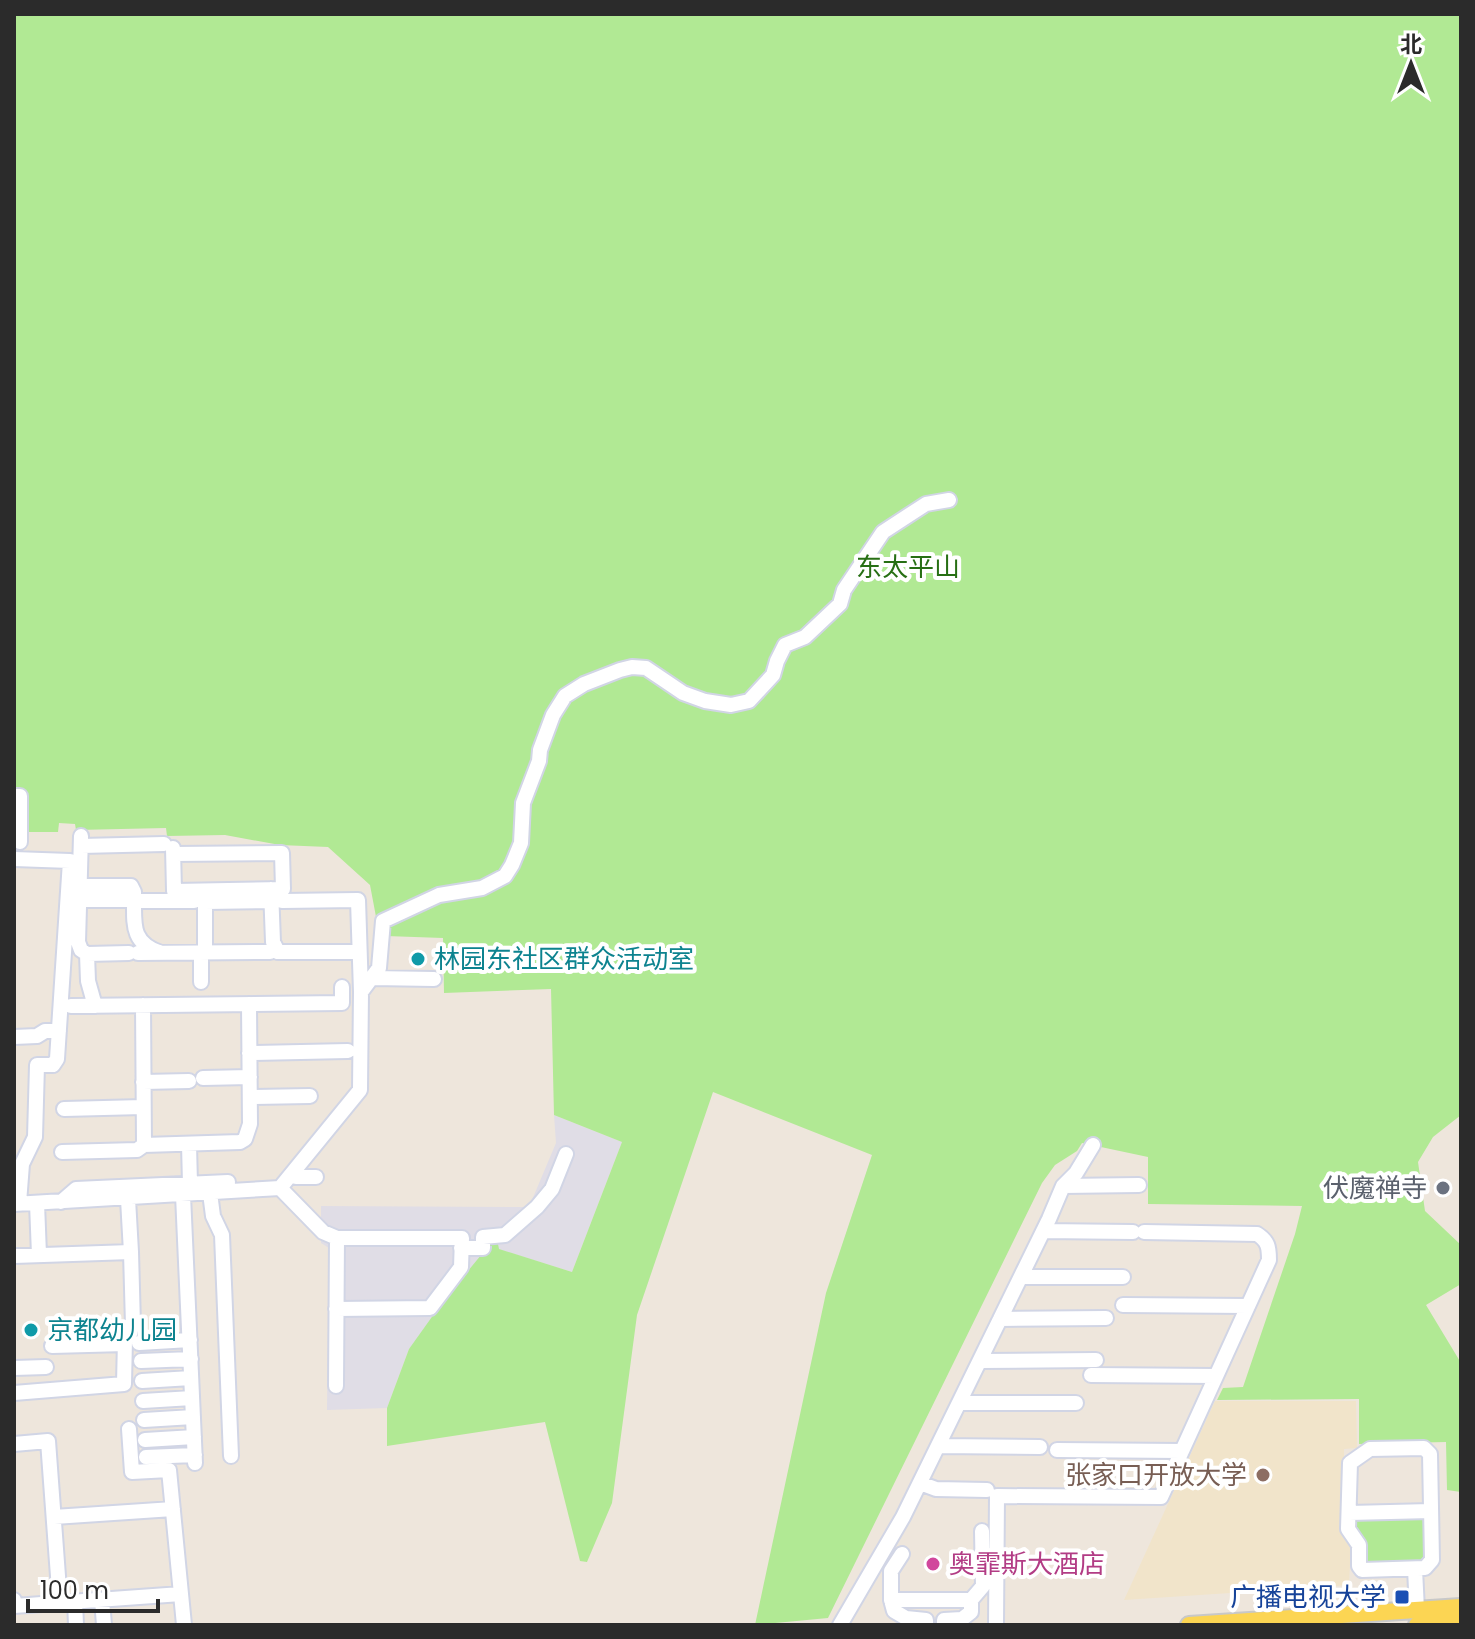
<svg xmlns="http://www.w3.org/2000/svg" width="1475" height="1639" font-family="Poppins,'Noto Sans SC',sans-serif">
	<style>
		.industrial { fill: #e0dde6 }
		.education { fill: #f1e4ca }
		.green { fill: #b1e994 }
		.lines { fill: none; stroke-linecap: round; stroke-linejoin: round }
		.minor-casing { stroke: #d1d5e5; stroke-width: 18 }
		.major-casing { stroke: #c8c8c8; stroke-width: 20 }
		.minor { stroke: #fff; stroke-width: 14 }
		.major { stroke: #fcd553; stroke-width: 16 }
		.culture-dot { fill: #0f9aa8; stroke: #fff; stroke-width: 3 }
		.worship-dot { fill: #6b7280; stroke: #fff; stroke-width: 3 }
		.education-dot { fill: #8d6e63; stroke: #fff; stroke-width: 3 }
		.hotel-dot { fill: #d1479c; stroke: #fff; stroke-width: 3 }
		.transit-dot { fill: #1a4fb4; stroke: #fff; stroke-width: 3 }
		.labels { text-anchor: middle; stroke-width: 8; stroke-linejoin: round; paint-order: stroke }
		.park-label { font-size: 26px; fill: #276f14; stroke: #fff }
		.culture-label { font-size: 26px; fill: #0d838f; stroke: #fff; text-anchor: start }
		.worship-label { font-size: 26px; fill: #5b616d; stroke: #fff; text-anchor: end }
		.education-label { font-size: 26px; fill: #785e54; stroke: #fff; text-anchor: end }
		.hotel-label { font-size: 26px; fill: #b23c85; stroke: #fff; text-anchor: start }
		.transit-label { font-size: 26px; fill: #164399; stroke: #fff; text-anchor: end }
	</style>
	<rect width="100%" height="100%" fill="#eee6dc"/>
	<!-- industrial -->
	<path class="industrial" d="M554 1115 622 1142 572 1272 498 1249 409 1349 387 1408 327 1410 329 1248 321 1243V1206L529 1207 556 1143Z"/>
	<!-- education -->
	<path class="education" d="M1215 1401H1356L1357 1448 1344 1449V1532L1351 1543 1349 1585 1124 1600Z"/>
	<!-- green -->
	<path class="green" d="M14 14H1461V1115L1433 1137 1418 1162 1425 1211 1461 1245V1284L1426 1305 1461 1363V1492L1447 1490 1446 1442 1359 1444V1399L1217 1400 1223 1388 1243 1387 1295 1234 1302 1206 1148 1204V1157L1082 1143 1077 1151 1055 1165 1042 1183 828 1618 755 1625 826 1293 872 1155 713 1092 637 1315 612 1503 587 1562 580 1561 545 1422 387 1446V1408L409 1349 444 1300 491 1243 498 1244 499 1249 572 1272 622 1142 554 1115 551 989 444 993 443 938 386 936 377 922 370 885 328 847 280 845 225 835 167 836 166 828 76 830 75 824 59 823 58 832H25L14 792Z
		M1353 1516H1428L1429 1558 1423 1564 1362 1565 1352 1530Z"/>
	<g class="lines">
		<!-- minor casing -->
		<g class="minor-casing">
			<path id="minor" d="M14 796H20V842
				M81 836 78 942 81 950 87 954 88 981 95 1006
				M81 846 164 844
				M173 848 174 891 283 889 282 853 174 854
				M14 859 70 861 57 1059 53 1065H37L35 1137 22 1164 19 1203
				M80 886H131L134 892C135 920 128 942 161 953
				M271 889 273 942 278 952H359
				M205 891V953
				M80 900H127
				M134 901H194
				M282 901 358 900 361 992
				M205 902 265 901
				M138 953 270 952
				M201 953V982
				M87 954 129 953
				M372 978 434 979
				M143 1005 144 1145
				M71 1006 342 1003V987
				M14 1037 37 1036 45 1031H59
				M249 1053 348 1051
				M203 1078 250 1077
				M143 1082 189 1081
				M250 1097 310 1096
				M64 1109 143 1107
				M189 1144 190 1184
				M62 1152 137 1150 144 1145 240 1142 245 1139 250 1124 249 1004
				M296 1177H316
				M1063 1186 1139 1185
				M210 1193 213 1216 222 1235 231 1456
				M183 1195 195 1463
				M128 1199 131 1252
				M61 1202 76 1189 228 1182
				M37 1203 39 1255
				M14 1204 280 1188
				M1043 1231 1133 1232
				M461 1248H483V1237L505 1235 537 1207 552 1189 566 1154
				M14 1256 131 1252 133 1325 125 1339 124 1384 14 1393
				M1021 1277H1123
				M1123 1305 1248 1306
				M336 1309 430 1308 461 1267 462 1238H337
				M1000 1319 1106 1318
				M139 1343 190 1340
				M52 1346 125 1344
				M141 1361 191 1359
				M980 1361 1096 1360
				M14 1368 46 1367
				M1091 1375 1216 1376
				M142 1381 191 1378
				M336 1386 337 1238 323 1232 280 1188 360 1090 361 992 379 968 383 921 439 895 482 888 505 876 512 865 521 843 523 803 539 761 540 750 553 715 565 696 584 684 620 670 632 667 646 668 683 693 705 701 731 705 749 701 773 675 777 661 785 645 805 637 840 604 844 590 883 532 926 504 949 500
				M143 1401 192 1398
				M959 1403H1076
				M144 1420 193 1417
				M145 1440 194 1437
				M14 1444 48 1441 60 1603
				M938 1446 1040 1447
				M1424 1448 1430 1454 1432 1560 1425 1568 1362 1570 1359 1566V1545L1348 1529 1350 1463 1370 1449Z
				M1057 1450 1182 1451
				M146 1457 195 1455
				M920 1483 936 1489 987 1490
				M1349 1513 1431 1511
				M54 1517 173 1509
				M1415 1569 1417 1610
				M181 1594 184 1625
				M14 1600V1606L181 1594 169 1470 132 1472 129 1429
				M102 1600 104 1625
				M891 1600V1571L902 1554
				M971 1600 983 1586 982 1531
				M75 1601 76 1625
				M840 1625 903 1517 1049 1219 1063 1186 1076 1173 1093 1145
				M926 1625V1620L906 1618 894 1611 891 1600H971V1612L962 1619 944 1620V1625
				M996 1625 997 1496 1161 1497 1269 1260C1269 1247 1268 1241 1257 1234L1144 1232"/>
		</g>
		<!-- major casing -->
		<g class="major-casing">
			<path id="major" d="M1189 1625 1461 1607
				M1417 1625 1461 1622"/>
		</g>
		<!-- minor -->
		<use href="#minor" class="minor"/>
		<!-- major -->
		<use href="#major" class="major"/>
	</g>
	<!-- markers -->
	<g class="culture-dot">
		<circle cx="418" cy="959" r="8"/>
		<circle cx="31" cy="1330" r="8"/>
	</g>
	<circle class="worship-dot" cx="1443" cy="1188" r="8"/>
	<circle class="education-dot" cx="1263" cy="1475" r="8"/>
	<circle class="hotel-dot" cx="933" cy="1564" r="8"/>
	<rect class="transit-dot" x="1394" y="1589" width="16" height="16" rx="4"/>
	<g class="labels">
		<!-- park labels -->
		<g class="park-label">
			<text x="908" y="576">东太平山</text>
		</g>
		<!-- culture labels -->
		<g class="culture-label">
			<text x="434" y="968">林园东社区群众活动室</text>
			<text x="47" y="1339">京都幼儿园</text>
		</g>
		<!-- worship labels -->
		<g class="worship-label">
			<text x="1427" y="1197">伏魔禅寺</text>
		</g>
		<!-- education labels -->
		<g class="education-label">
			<text x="1247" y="1484">张家口开放大学</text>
		</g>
		<!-- hotel labels -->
		<g class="hotel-label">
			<text x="949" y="1573">奥霏斯大酒店</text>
		</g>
		<!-- transit labels -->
		<g class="transit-label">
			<text x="1386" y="1606">广播电视大学</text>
		</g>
	</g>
	<!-- border -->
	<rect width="1475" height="1639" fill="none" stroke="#2b2b2b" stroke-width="32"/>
	<!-- north arrow -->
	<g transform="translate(1411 64)" stroke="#ffffff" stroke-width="6" paint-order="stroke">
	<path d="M0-6L14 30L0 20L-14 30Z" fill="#2b2b2b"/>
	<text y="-12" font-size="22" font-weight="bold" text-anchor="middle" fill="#2b2b2b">北</text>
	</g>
	<!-- scale -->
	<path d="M28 1599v12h130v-12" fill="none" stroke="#2b2b2b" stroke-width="4"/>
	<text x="40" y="1599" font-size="24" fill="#2b2b2b" stroke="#ffffff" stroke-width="6" paint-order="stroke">100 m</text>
</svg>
